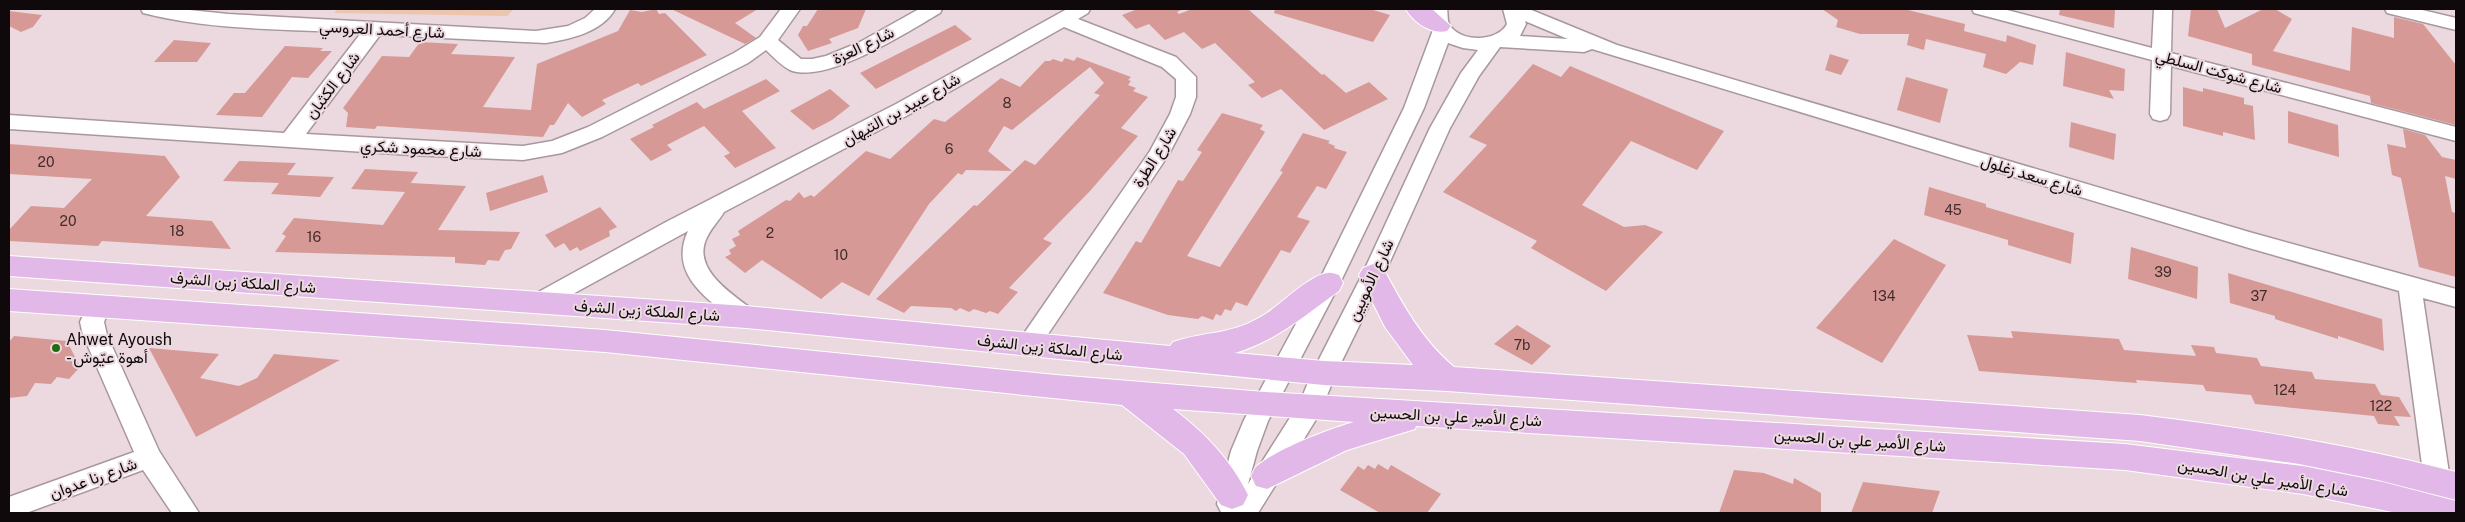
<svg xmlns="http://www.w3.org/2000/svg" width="2465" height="522" font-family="'Public Sans',Vazirmatn,sans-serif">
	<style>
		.green { fill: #ecc5ae }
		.building { fill: #d69996 }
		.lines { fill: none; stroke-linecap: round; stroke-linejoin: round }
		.minor-casing { stroke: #a8989e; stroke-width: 3 }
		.major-casing { stroke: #fff; stroke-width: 2 }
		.minor { fill: #fff; fill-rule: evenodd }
		.major { fill: #e1b8e7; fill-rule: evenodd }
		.poi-dot { fill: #1f6d12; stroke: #ebd9df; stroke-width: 2 }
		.labels { text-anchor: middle; stroke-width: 4; stroke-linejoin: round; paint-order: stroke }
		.number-label { font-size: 14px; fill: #412d2e }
		.street-label { font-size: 16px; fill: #0f090c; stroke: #ebd9df }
		.poi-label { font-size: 16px; fill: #0f090c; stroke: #ebd9df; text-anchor: start }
	</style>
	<rect width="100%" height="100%" fill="#ebd9df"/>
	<!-- green -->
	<path class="green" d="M338 9H514L507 16 334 13Z"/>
	<!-- building -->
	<path class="building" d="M656 9 659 14 665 13 707 55 641 86 638 83 602 100 606 104 582 117 568 103 554 125H550L543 137 377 126 375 129 346 127 348 113 343 108 382 56 409 57 420 42 458 44 451 54 515 57 483 107 531 110 537 64 618 31 630 10 642 12Z
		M671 9H758L735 23 756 38 745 44Z
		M818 9H866L858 28 829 39 832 43 808 51 798 35 803 26H807Z
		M1134 9H1183L1177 12 1179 14 1192 9H1248L1322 75 1324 74 1346 93 1369 82 1388 99 1324 130 1281 89 1262 98 1248 85 1255 82 1215 43 1202 49 1184 32 1165 40 1149 24 1136 29 1122 15 1135 10Z
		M1275 9H1370L1390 15 1373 42 1274 13Z
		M1822 9H1904L1965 24 1964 31 2006 42 2007 35 2036 45 2033 65 2020 62 2006 74 1983 67 1986 54 1926 39 1924 50 1907 45 1909 34H1860L1836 27 1838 20Z
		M2060 9H2115L2114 28 2059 15Z
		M2191 9H2217L2225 28 2263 9H2275L2292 19 2273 51 2350 71 2352 27 2394 38V17L2423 24 2456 65V125L2371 103 2370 96 2252 65V54L2188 36Z
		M9 11 42 15 33 27 21 32 9 26Z
		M955 25 972 39 876 89 860 73Z
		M174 40 211 43 197 62H154Z
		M285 46 323 48 320 51H332L308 78 292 77 262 117 216 115 234 93H245Z
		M2066 52 2125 69 2124 91 2109 90 2114 99 2063 86Z
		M1830 54 1849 60 1841 75 1825 70Z
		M1077 57 1131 77 1128 80 1131 81 1128 85 1136 88 1133 91 1148 97 1121 128 1138 136 1090 191 1043 239 1052 243 1009 288 1018 292 998 314 990 311 986 313 974 309 969 312 960 308 956 311 951 308 911 306 904 313 876 299 974 205 977 206 1025 160 1035 165 1100 95 1094 93 1104 83 1090 67 1012 130 1004 126 988 151 1012 171 966 170 962 175 958 173 929 204 869 296 842 282 821 299 762 260 745 273 725 257 731 254 729 250 736 246 732 239 740 235 738 231 786 200 790 201 799 192 804 198 811 195 814 197 866 151 890 159 934 119 945 122 1001 78 1020 87 1045 61H1050L1053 59 1062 62 1065 58 1074 61Z
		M1533 64 1561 77 1570 66 1724 131 1697 170 1631 141 1582 205 1624 227 1645 225 1663 232 1606 291 1531 248 1537 241 1443 192 1487 145 1469 137Z
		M1906 77 1948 89 1940 123 1897 110Z
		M766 79 780 91 742 111 776 148 735 168 724 156 730 153 704 126 667 145 672 150 651 161 630 139 654 127 652 125 697 102 704 109Z
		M2183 87 2203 92V88L2244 98V104L2253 106 2255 140 2223 132V136L2183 126Z
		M830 89 850 106 832 120 813 130 790 111Z
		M2288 111 2338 125 2339 157 2288 143Z
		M1222 113 1263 125 1260 129 1265 132 1187 256 1220 267 1283 172 1280 171 1303 133 1330 141 1328 143 1335 146 1334 148 1347 152 1326 189 1317 186 1297 217 1310 221 1290 253 1281 250 1247 306 1236 302 1231 311 1225 309 1221 316 1216 314 1213 320 1202 316 1198 319 1168 315 1103 293 1136 241 1141 243 1178 180 1183 181 1202 152 1197 150Z
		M2071 122 2116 134 2114 160 2069 147Z
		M2403 129 2425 135 2442 157 2456 160V179L2445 176 2452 212 2456 213V277L2419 267 2401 178 2392 175 2387 144 2406 148Z
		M9 144 165 156 180 177 146 216 212 221 231 249 102 241 98 246 9 241V230L31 206 64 208 92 179 9 174Z
		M239 161 296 163 287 175 334 177 320 197 271 194 279 183 223 181Z
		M365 169 418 172 405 192 351 189Z
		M543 175 548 192 490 211 486 193Z
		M411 183 466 186 438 230 520 232 511 249 505 250 499 261 488 260 485 265 455 263V257L275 252 286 236 282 234 294 218 383 225Z
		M1929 187 1986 204V207L2074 233 2071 264 2008 245V240L1924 215Z
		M600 207 617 227 609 231 610 236 580 251 577 247 570 251 564 243 555 248 545 235Z
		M1894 239 1946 265 1882 363 1816 328Z
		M2131 247 2198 267 2197 299 2128 279Z
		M2228 273 2382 319 2384 351 2338 336V339L2275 319V316L2230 303Z
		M1517 325 1551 346 1532 365 1494 344Z
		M2011 331 2119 339 2124 350 2196 356 2191 345 2214 347 2216 353 2257 358 2261 366 2312 372 2315 379 2375 384 2381 395 2399 397 2411 417 2394 416 2400 426 2378 424 2374 416 2255 404 2251 395 2206 391 2203 385 2136 380 2137 383 1979 371 1967 335 2013 338Z
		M14 336 67 341 80 367 69 379 57 377 51 384 35 383 27 396 9 398V342Z
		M149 348 219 354 200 378 239 386 257 378 274 354 340 360 196 437Z
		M1378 464 1388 470 1391 465 1441 494 1427 513H1380L1340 490 1358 466 1364 470 1368 465 1375 469Z
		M1734 470 1764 473 1793 484 1794 478 1821 493V513H1719Z
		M1863 482 1940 491 1932 513H1851Z"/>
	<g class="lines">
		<!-- minor casing -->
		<g class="minor-casing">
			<path id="minor" d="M141 9H180L228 14 536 31 568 26 585 18 595 9H615C602 32 571 39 546 43L380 35 306 134 523 146 552 141 588 127 734 53 760 37 781 9H800L778 40 801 59H812L826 56 860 42 919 9H942L940 13C909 31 826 85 790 70 782 66 773 57 766 50L748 63 602 137 562 153 523 160 411 155 9 129V115L284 133 361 33C289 29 213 31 143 13Z
				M1067 9H1090L1088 13 1078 19 1176 57 1196 77V97L1190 114 1169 154 1036 352 1028 354 1020 352 1016 345 1150 151 1170 114 1176 97V79L1162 67 1064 27 910 114 724 212C718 222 709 230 705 242 695 272 734 295 754 311L758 317 754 323 746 326 738 323C707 299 668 274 688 231L549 307 541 310 533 307 529 301 533 295 666 222 896 104Z
				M1429 9H1447C1448 13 1447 20 1449 24 1459 43 1498 42 1507 24L1503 9H1529L1617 45 2249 232 2456 289V307L2423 298 2450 480 2446 488 2437 491 2428 488 2424 480 2399 291 2249 248 1592 49 1584 52 1500 47 1479 76 1450 128 1384 275 1336 373 1320 413 1258 513 1221 512 1217 504 1231 451 1244 420 1318 283 1404 108 1433 30 1429 24ZM1525 21 1568 39 1520 36 1526 24ZM1448 43 1463 48 1478 50 1461 73 1430 128 1362 275 1312 373 1300 402 1248 484 1257 451 1268 421 1340 283 1424 108Z
				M1972 9H2003L2152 48 2154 9H2172L2171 53 2456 127V141L2171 66 2170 114 2167 119 2160 121 2153 119 2150 114 2152 60 1974 13Z
				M2385 9H2418L2456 18V30L2387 13Z
				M98 298 106 301 110 307 104 322 107 335 159 451 199 513H172L143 470 26 513H9V497L134 452 83 335 80 322 90 301Z"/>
		</g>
		<!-- major casing -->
		<g class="major-casing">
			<path id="major" d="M1406 9H1432L1451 26 1447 31C1432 35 1413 22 1406 9Z
				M9 256 746 306 1170 346 1173 342C1209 330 1232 336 1267 313 1282 303 1311 274 1328 273 1331 272 1335 274 1339 275L1343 283 1339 291C1305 315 1276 341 1235 353L1324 361 1413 365 1385 327 1359 275 1363 268 1373 264 1383 268C1403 305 1421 339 1454 367L2140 415C2247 428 2352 445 2456 472V500L2378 480 2299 464 2140 441 1447 391 1324 385 746 328 9 276Z
				M9 289 605 330 1056 375 1265 392 2125 444 2303 466 2383 482 2456 501V513H2397L2303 494 2125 470 1416 426 1415 429 1347 450 1267 489 1256 486 1251 476C1253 473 1254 468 1257 466 1277 449 1329 429 1354 422L1173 409C1204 432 1231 460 1248 495L1243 505 1232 509 1221 505 1184 454 1122 405 605 352 9 311Z"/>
		</g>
		<!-- minor -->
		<use href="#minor" class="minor"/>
		<!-- major -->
		<use href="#major" class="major"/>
	</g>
	<!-- markers -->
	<circle class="poi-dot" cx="56" cy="348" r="5"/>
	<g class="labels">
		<!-- number labels -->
		<g class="number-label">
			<text x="1007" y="108">8</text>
			<text x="949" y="154">6</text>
			<text x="46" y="167">20</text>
			<text x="1953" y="215">45</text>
			<text x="68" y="226">20</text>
			<text x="177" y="236">18</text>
			<text x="770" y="238">2</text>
			<text x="314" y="242">16</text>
			<text x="841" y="260">10</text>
			<text x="2163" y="277">39</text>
			<text x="1884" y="301">134</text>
			<text x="2259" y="301">37</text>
			<text x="1522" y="350">7b</text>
			<text x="2285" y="395">124</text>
			<text x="2381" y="411">122</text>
		</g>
		<!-- street labels -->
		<g class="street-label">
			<text transform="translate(382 29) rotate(3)" y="6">شارع أحمد العروسي</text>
			<text transform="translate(863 45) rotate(-26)" y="6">شارع العزة</text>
			<text transform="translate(2219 71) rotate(15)" y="6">شارع شوكت السلطي</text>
			<text transform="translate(332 85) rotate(-53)" y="6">شارع الكثبان</text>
			<text transform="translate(901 109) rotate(-29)" y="6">شارع عبيد بن التيهان</text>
			<text transform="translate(421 148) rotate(3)" y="6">شارع محمود شكري</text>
			<text transform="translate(1154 157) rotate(-58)" y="6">شارع الطرة</text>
			<text transform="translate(2032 175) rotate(17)" y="6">شارع سعد زغلول</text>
			<text transform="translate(1370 280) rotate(-65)" y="6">شارع الأمويين</text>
			<text transform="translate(243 282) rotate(4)" y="6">شارع الملكة زين الشرف</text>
			<text transform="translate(647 310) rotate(4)" y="6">شارع الملكة زين الشرف</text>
			<text transform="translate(1050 347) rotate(6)" y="6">شارع الملكة زين الشرف</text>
			<text transform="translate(1456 416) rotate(3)" y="6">شارع الأمير علي بن الحسين</text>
			<text transform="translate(1860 440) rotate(4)" y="6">شارع الأمير علي بن الحسين</text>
			<text transform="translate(2263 477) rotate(9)" y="6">شارع الأمير علي بن الحسين</text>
			<text transform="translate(93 478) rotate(-20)" y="6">شارع رنا عدوان</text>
		</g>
		<!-- poi labels -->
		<g class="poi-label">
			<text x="66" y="345">Ahwet Ayoush<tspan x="66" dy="18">- أهوة عيّوش</tspan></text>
		</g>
	</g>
	<!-- border -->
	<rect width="2465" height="522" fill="none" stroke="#0f090c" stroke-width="20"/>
</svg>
